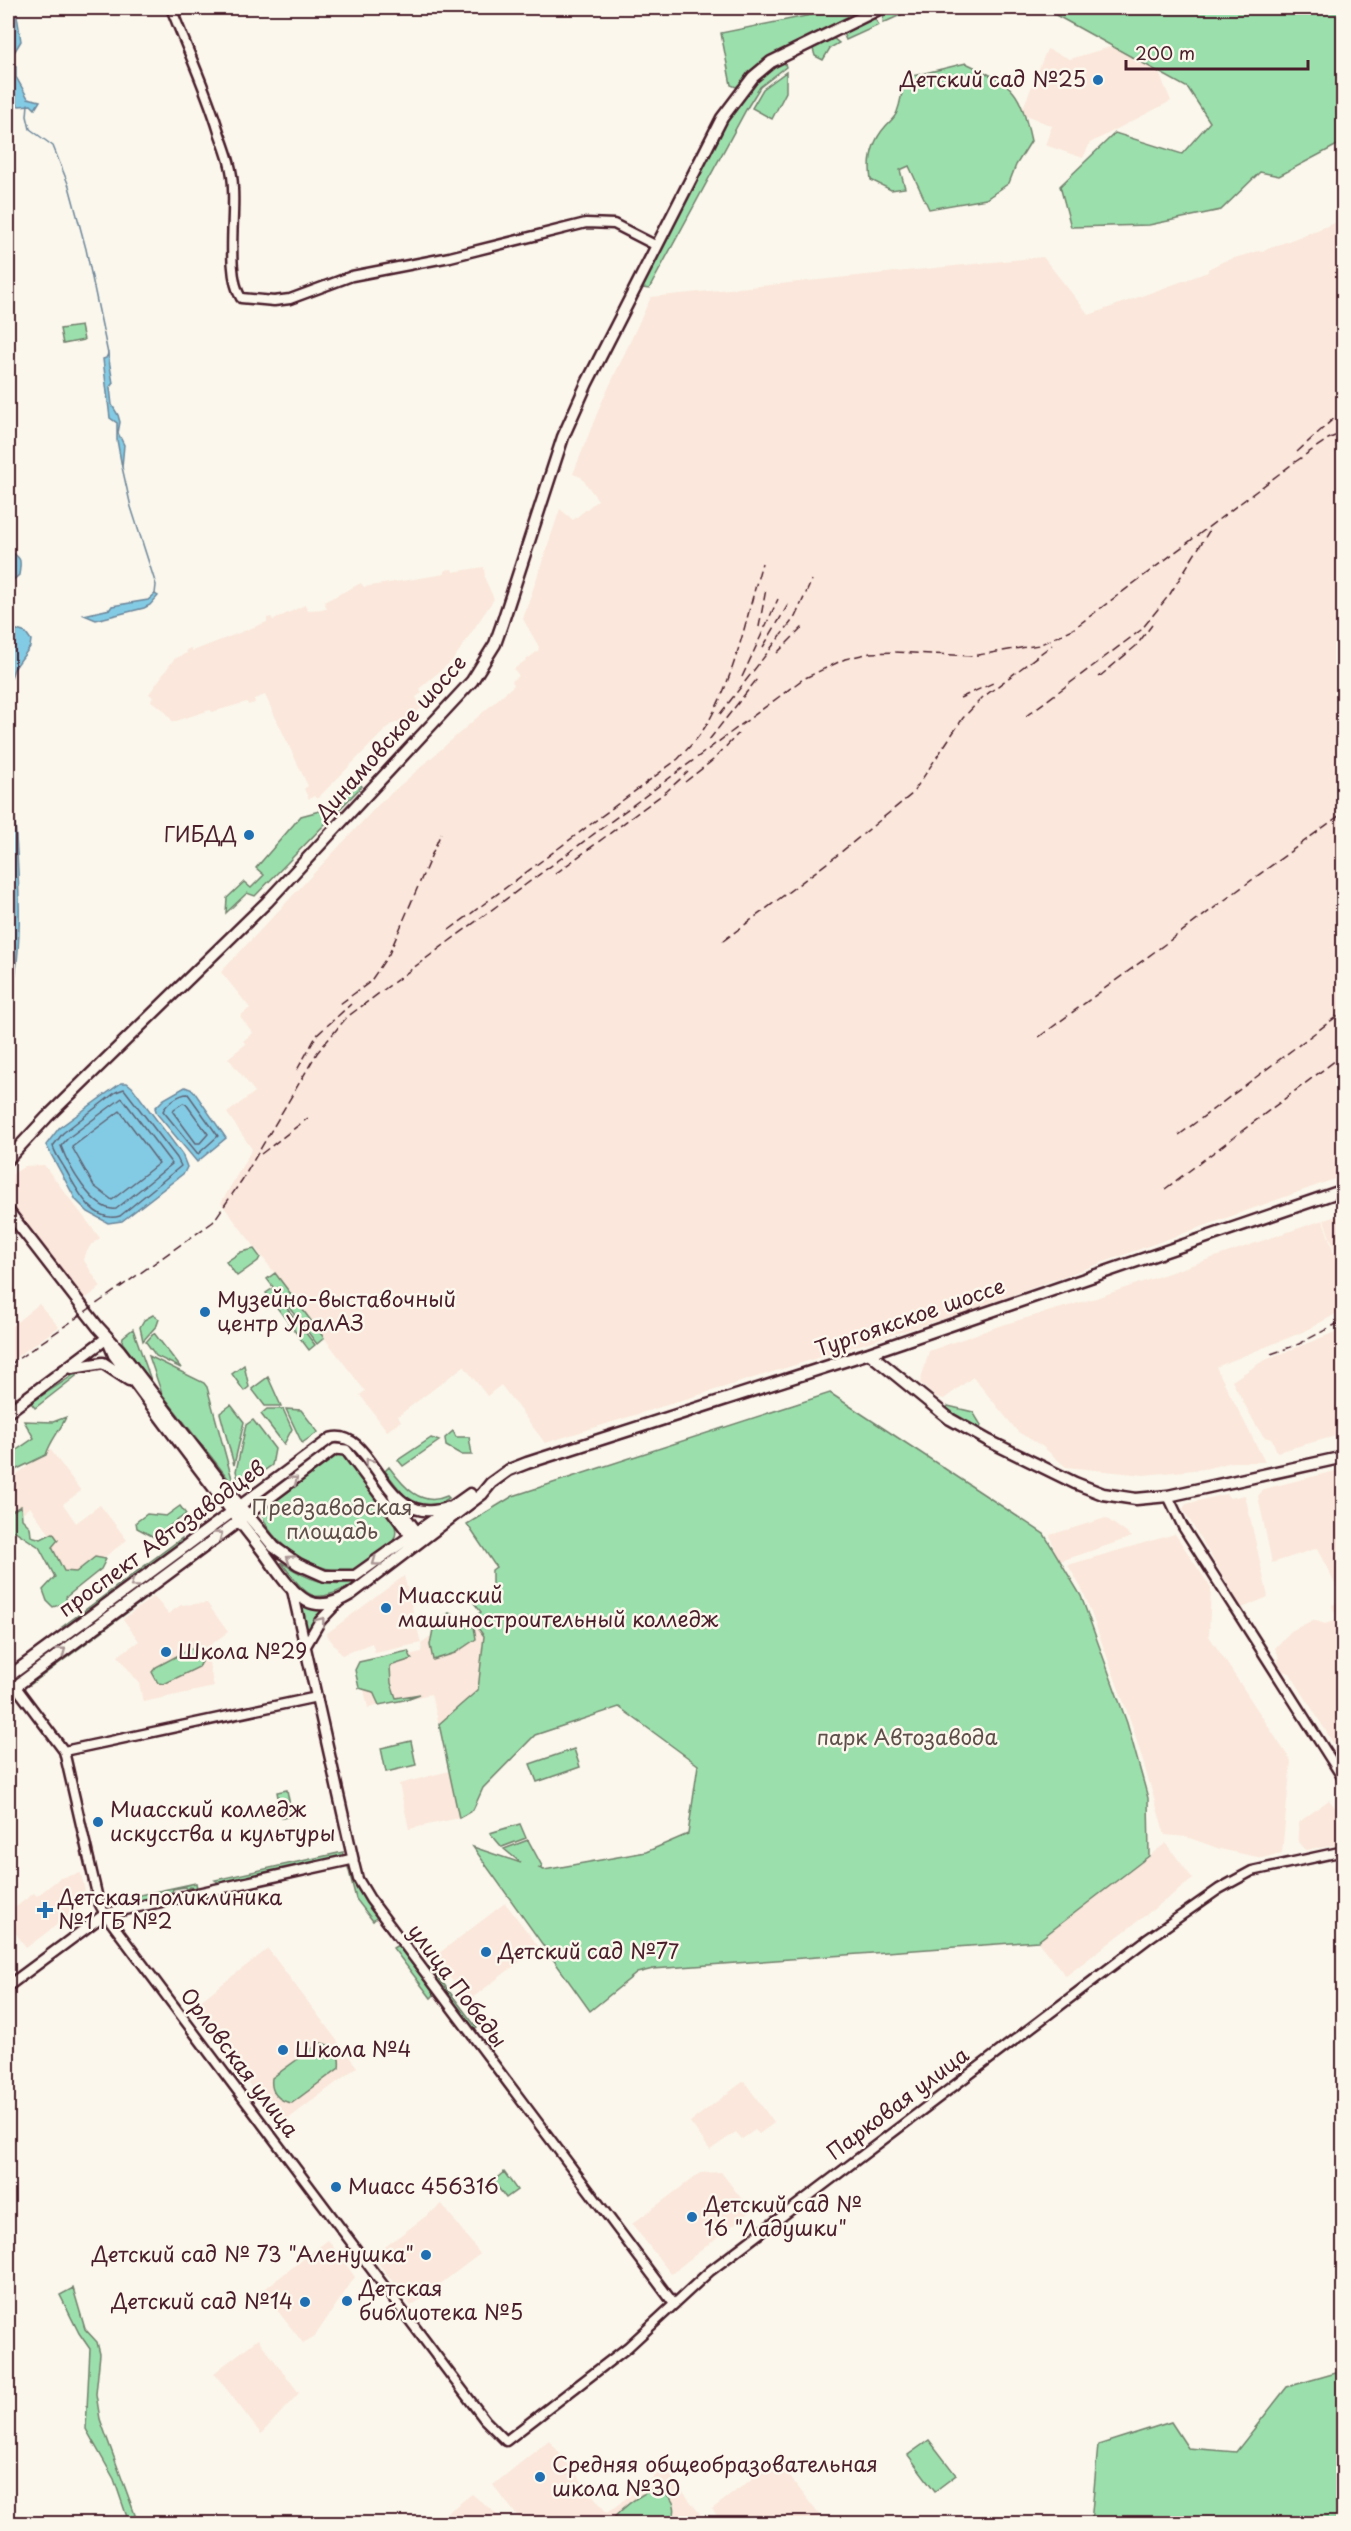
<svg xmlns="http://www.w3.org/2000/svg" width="1351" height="2531" font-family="'Playpen Sans',sans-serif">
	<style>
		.built { fill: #fbe7db }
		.green { fill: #9be0ac; stroke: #72806c; stroke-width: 1.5 }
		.water { fill: #83cbe4; stroke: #6c869a; stroke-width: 1.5 }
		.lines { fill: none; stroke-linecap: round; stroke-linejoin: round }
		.shore { stroke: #616475; stroke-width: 1.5 }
		.stream { stroke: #6c869a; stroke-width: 1.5 }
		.tertiary-casing { stroke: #4a1f2b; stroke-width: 13 }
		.secondary-casing { stroke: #4a1f2b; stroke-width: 14 }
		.primary-casing { stroke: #4a1f2b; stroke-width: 15 }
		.tertiary { stroke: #fbf7ec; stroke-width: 8 }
		.secondary { stroke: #fbf7ec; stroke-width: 9 }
		.primary { stroke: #fbf7ec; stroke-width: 10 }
		.rail { stroke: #4a1f2b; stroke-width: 1.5; stroke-dasharray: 9 4.5; stroke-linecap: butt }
		.oneway { stroke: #ab9695 }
		.poi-dot { fill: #1f6fb2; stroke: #fbf7ec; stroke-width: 2 }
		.labels { text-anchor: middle; stroke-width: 5; stroke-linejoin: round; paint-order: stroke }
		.poi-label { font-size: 21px; fill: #4a1f2b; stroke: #fbf7ec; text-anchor: start }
		.street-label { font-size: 21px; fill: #4a1f2b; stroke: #fbf7ec }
		.park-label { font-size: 21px; fill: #5e4f4b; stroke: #fbf7ec }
	</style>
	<rect width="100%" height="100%" fill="#fbf7ec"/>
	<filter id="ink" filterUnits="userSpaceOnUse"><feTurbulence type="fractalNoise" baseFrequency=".0167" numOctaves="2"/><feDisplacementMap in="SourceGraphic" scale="12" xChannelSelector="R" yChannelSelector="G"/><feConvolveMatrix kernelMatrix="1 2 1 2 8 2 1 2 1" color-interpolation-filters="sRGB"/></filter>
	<g filter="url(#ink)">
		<!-- built -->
		<path class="built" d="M1144 37 1171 101 1090 143 1083 158 1045 145 1052 126 1021 113 1047 49 1070 59Z
			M1343 220V1176L965 1312 545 1443 501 1385 487 1396 464 1366 398 1416 401 1421 387 1431 360 1395 365 1391 221 1203 252 1149 227 1113 255 1092 228 1058 246 1044 243 1041 253 1033 240 1016 250 1008 221 972 379 804 514 685 512 681 519 676 514 669 538 651 539 647 523 619 560 509 573 520 598 500 581 477 573 474 600 406 651 297 1043 257 1089 315 1208 272V269L1224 261 1259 251 1260 252Z
			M484 567 485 579 494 599 453 660 420 688 422 693 416 697 422 708 409 718 390 725 317 799 314 796 309 799 304 789 308 786 265 695 254 699 255 703 248 705 247 702 212 712 210 710 173 722 164 710 151 701 153 697 149 694 174 659 187 653 186 650 191 648 193 651 267 622V618L271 617 273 620 305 605 308 610 327 609 324 602 361 583 364 587 445 574V570L452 569 453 572Z
			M44 1165 100 1238 90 1246 83 1259 101 1287 85 1299 9 1201 13 1174 25 1166Z
			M1343 1214H1344L1343 1275 1324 1220Z
			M1323 1220 1343 1280V1310L1305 1331 1216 1367 1265 1462H1232L1204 1469 1144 1475 1066 1467 1042 1446 1018 1432 973 1377 944 1399 936 1397 920 1383 929 1351 999 1326 1096 1298Z
			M39 1304 59 1327 8 1363V1329Z
			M1343 1329V1434L1277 1452 1272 1439 1264 1437 1257 1427 1232 1381 1263 1361Z
			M50 1449 81 1491 63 1504 76 1523 100 1505 127 1540 69 1584 43 1548 54 1540 30 1507 8 1524V1481Z
			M1343 1469 1344 1593 1340 1595 1318 1548 1272 1563 1258 1496 1264 1489Z
			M1226 1494 1230 1498 1245 1495 1268 1597 1242 1608 1183 1509 1186 1504Z
			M1106 1518 1132 1537 1058 1562 1050 1535Z
			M1175 1534 1211 1588 1209 1636 1291 1761 1282 1853 1262 1858 1220 1849 1187 1837 1165 1835 1132 1725 1083 1591 1068 1565Z
			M404 1576 421 1643 464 1612 484 1636 478 1691 439 1724 431 1694 368 1708 359 1666 422 1652 421 1643 375 1653 372 1643 342 1655 326 1634Z
			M154 1596 168 1614 181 1605 207 1603 228 1632 206 1648 214 1687 143 1702 139 1683 118 1656 139 1641 123 1619Z
			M1343 1600V1759L1290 1673 1283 1671 1278 1663 1279 1657 1275 1648 1291 1631 1313 1620 1325 1624 1337 1620 1332 1605Z
			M449 1771 459 1818 409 1829 399 1784Z
			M1329 1800 1343 1817V1844L1306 1850 1299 1842 1298 1823Z
			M1166 1843 1193 1879 1066 1976 1038 1942Z
			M81 1873 86 1896V1903L26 1948 8 1922V1913L34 1893 37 1896 60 1878Z
			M505 1903 539 1947 468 2001 434 1957Z
			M268 1949 357 2067 280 2125 191 2008Z
			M744 2081 774 2123 759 2134 755 2130 742 2139 736 2132 710 2150 690 2122Z
			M721 2172 751 2211 671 2274 632 2224 700 2173Z
			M442 2204 480 2254 411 2306 373 2256Z
			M328 2240 355 2277 315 2336 303 2343 262 2291Z
			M258 2339 299 2393 261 2434 214 2373Z
			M549 2440 607 2513 665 2468 700 2514 688 2523H523L493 2485Z
			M777 2460 824 2521 821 2524 723 2523 712 2509Z
			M472 2494 507 2523H434Z"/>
		<!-- green -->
		<path class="green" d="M846 8H857L858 10 856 14 769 58 736 87 731 85 721 33Z
			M892 8H916L883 23 884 11Z
			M1043 8H1343V142L1279 176 1260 172 1221 210 1149 225 1071 227 1060 186 1115 133 1182 154 1210 122 1188 88Z
			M871 17 875 19 879 25 846 40 843 33Z
			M833 38 839 43 830 48 823 60 815 56 813 49 816 43Z
			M784 60 786 67 760 87 747 108 649 289 643 288 641 285C668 231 731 83 784 60Z
			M966 63C1015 87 1019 87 1031 141L1016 165 1009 183 986 199 929 209 909 166 900 170 905 188 891 190 871 180C868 160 871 143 885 127 889 122 895 118 897 112 903 97 899 92 909 77Z
			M786 72V92L772 119 752 108 763 89Z
			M81 326 84 340 63 344 60 329Z
			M359 784 362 786 255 896 247 893 226 913 227 898 244 882 251 888 264 875 256 868 301 816 323 810Z
			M254 1249 260 1257 258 1261 237 1276 226 1262 241 1252Z
			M275 1273 324 1338 317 1344 267 1279Z
			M272 1289 315 1345 309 1350 266 1293Z
			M153 1315 159 1319 157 1325 143 1341 140 1327 144 1320Z
			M133 1329 152 1383 122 1342 123 1337Z
			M154 1333 181 1368 156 1356 146 1342Z
			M149 1356 204 1383 207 1387 234 1486 162 1394Z
			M244 1365 249 1387 244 1391 232 1374Z
			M89 1366 35 1408 31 1403C49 1390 67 1380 85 1367Z
			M268 1377 281 1406H265L252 1389Z
			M830 1393 1044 1534 1081 1596 1127 1723 1148 1798 1149 1856 1038 1941 653 1969 637 1973 590 2011 473 1847 521 1863 504 1849 528 1840 542 1866 539 1868 544 1870 646 1852 688 1834 698 1765 619 1707 535 1735 483 1788 473 1810 459 1818 439 1724 478 1690 484 1636 471 1619 481 1612 474 1603 492 1590V1570L496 1567 467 1524 513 1496Z
			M231 1405 244 1422 234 1465 220 1413Z
			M948 1406 973 1412 981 1425 980 1429 945 1410Z
			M267 1409H283L292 1429 284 1444 261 1414Z
			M286 1409 301 1410 318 1432 302 1443Z
			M66 1417C60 1431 50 1441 46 1455L9 1473 11 1481 8 1488V1456L34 1438 24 1421 53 1422Z
			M253 1420 275 1449 272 1465 243 1486H240L236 1471 246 1425Z
			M453 1431 456 1437H469L472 1455H462L446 1446 445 1438Z
			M431 1438 439 1441 403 1466 398 1460Z
			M342 1454 393 1520C397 1530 397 1536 391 1544 380 1552 365 1567 353 1570 323 1578 264 1542 262 1511L338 1455Z
			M389 1467C403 1486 421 1508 447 1496L449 1498C417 1519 403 1494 385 1471Z
			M21 1506 22 1519 30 1527 31 1536 41 1539 53 1533 58 1540 52 1547 64 1571 76 1572 95 1557 106 1559 101 1569 66 1597V1603L53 1607 47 1601 43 1590 55 1577 39 1547 15 1531H8V1513Z
			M180 1506 186 1514 154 1537 137 1528 136 1522 147 1514 166 1516Z
			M222 1525 223 1527 23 1675 20 1674Z
			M182 1538V1543L67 1629 62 1627Z
			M281 1562C307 1580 328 1588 360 1581 312 1604 313 1604 281 1562Z
			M150 1591 152 1594 30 1685 27 1682Z
			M297 1601 313 1609 331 1607 306 1638Z
			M449 1613 474 1627 476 1639 455 1653 433 1660 430 1645 434 1624Z
			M190 1649 197 1650 202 1662 199 1667 164 1684 158 1683 152 1672 156 1667Z
			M408 1651 412 1659 390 1666 391 1683 396 1698 420 1694 404 1700 379 1705 373 1692 359 1688 355 1670 359 1662Z
			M411 1741 416 1765 386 1772 381 1748Z
			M574 1749 580 1767 537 1782 530 1764Z
			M287 1790 292 1816 282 1818 277 1792Z
			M520 1824 526 1838 502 1847 490 1833Z
			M343 1852 342 1858 221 1884 215 1880Z
			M348 1867H351L359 1891 377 1917 373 1921 356 1899Z
			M196 1883 197 1888 189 1887 186 1890 185 1887 173 1889 171 1895 136 1901 140 1895Z
			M398 1945 435 1994 431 1998 393 1948Z
			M430 1966 477 2028 474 2030 427 1968Z
			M320 2043C334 2045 341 2054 339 2068L292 2103C278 2101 270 2092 272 2078Z
			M504 2172 517 2190 506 2198 493 2181Z
			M73 2288 85 2329 97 2342 100 2354 96 2394 100 2419 138 2523H129L114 2479 86 2429 90 2349 79 2333 60 2295Z
			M1343 2371V2523H1091L1098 2445 1171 2422 1188 2448 1236 2452 1287 2387Z
			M929 2440 956 2475 935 2491 908 2455Z
			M654 2490C672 2492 681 2509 669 2523H610C618 2511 640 2493 654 2490Z"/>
		<!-- water -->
		<path class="water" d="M8 8 17 16 21 41 10 59 16 67V77L28 98 40 101 35 109 31 105 19 106 8 97Z
			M108 354 113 383 110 387 112 405 118 415 120 422 118 433 124 445 122 467 117 440V423L110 418 103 359 106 358Z
			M8 549C20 559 22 556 19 575L11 582 8 592Z
			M155 594 158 596 150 605 144 608 96 620 84 615 110 609 112 606 148 600Z
			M8 613V627L26 633 31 640 30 647 14 669 8 686Z
			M8 790 14 805C18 874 26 945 8 1013Z
			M121 1083H127L132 1087 182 1154 187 1167 184 1173 122 1221 108 1223 88 1212 76 1200 46 1145 59 1128Z
			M185 1087 193 1090 226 1138 197 1162 157 1114 155 1108 164 1099Z"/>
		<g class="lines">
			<!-- shore -->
			<path class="shore" d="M8 806 14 908 8 987
				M124 1089 177 1158 181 1166 120 1216C92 1225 75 1185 64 1167 60 1160 55 1154 53 1146L63 1133 116 1092Z
				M188 1094 218 1136 198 1154 163 1111C167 1103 179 1094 188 1094Z
				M122 1098 172 1164 116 1209C93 1212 68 1165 61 1146L68 1138Z
				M183 1103 186 1104 208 1134 200 1143H196L173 1112 174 1109Z
				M120 1111 159 1163 112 1200 94 1186 72 1147Z"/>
			<!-- stream -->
			<path class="stream" d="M28 104 27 116 30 129 53 146 69 186 86 249 108 354
				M122 467 131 507 156 585 155 594
				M1343 1798 1344 1802"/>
			<!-- tertiary casing -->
			<g class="tertiary-casing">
				<path id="tertiary" d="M171 8C187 49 206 89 219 132 226 151 233 169 233 189 235 219 226 274 241 298L274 301 290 299 352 276 450 257 586 223 614 224 657 246
					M1168 1496 1183 1527 1344 1780
					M13 1683 64 1751 99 1903 105 1914 450 2374 485 2420 506 2441 628 2347 710 2271 1149 1938 1219 1889 1252 1871 1344 1851
					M64 1751 317 1697
					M353 1859 358 1879 370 1899 674 2304"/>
			</g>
			<!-- secondary casing -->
			<g class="secondary-casing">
				<path id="secondary" d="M393 1495 397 1505 420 1536
					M234 1510 331 1438C376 1427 382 1532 448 1507
					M243 1518 335 1449 346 1450 415 1542
					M306 1645 320 1621 340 1600
					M8 1986 105 1914 353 1859 292 1588"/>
			</g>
			<!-- primary casing -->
			<g class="primary-casing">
				<path id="primary" d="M8 1159 47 1117 267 902 472 681 495 644 502 624 563 437 587 383 722 118 753 77 771 62 881 8
					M8 1211 98 1327 120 1351 230 1494 274 1547 298 1564 325 1576H355L470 1494
					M107 1338 114 1355C162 1419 209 1483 259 1546 273 1563 287 1590 307 1601 321 1608 338 1602 351 1594L482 1494 491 1483 509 1470 527 1463 869 1353 1344 1190
					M869 1353 950 1419 989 1441 1075 1483 1103 1494 1136 1499 1168 1496 1344 1457
					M72 1368 103 1363 129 1380
					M8 1412 107 1338
					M8 1677 232 1512
					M8 1692 239 1521"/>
			</g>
			<!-- tertiary -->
			<use href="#tertiary" class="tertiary"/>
			<!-- secondary -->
			<use href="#secondary" class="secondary"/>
			<!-- primary -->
			<use href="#primary" class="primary"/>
			<!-- rail -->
			<path class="rail" d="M1297 452 1344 409
				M759 627 766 589
				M763 647 788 605
				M777 653 804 626
				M742 677 778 599
				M1099 677 1136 646 1152 625
				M960 698 993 683
				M720 714 795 617 812 580
				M1026 716 1141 630 1170 594 1209 531
				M709 740 757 679
				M685 782 713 760 738 734
				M555 874 667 791 688 772
				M449 930 678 759C687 749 698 739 705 727 734 682 747 615 762 563
				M723 941 835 857 912 794 963 718 982 698 1052 645
				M340 1004 370 982 389 954 441 833
				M1039 1037 1344 812
				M297 1070 317 1035 351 1004
				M1179 1135 1344 1011
				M261 1154 308 1118
				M1165 1189 1344 1054
				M1271 1354 1299 1344 1344 1320
				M8 1366 213 1222 242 1180 317 1053 347 1017 803 679 845 659 870 653 894 652 972 656 1039 645 1073 629 1295 462 1328 439 1344 432"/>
		</g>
		<!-- one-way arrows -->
		<defs><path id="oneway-chevron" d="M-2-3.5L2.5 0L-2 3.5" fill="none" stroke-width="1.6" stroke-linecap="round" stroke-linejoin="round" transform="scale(1.5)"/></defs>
		<g class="oneway">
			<use href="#oneway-chevron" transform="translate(369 1462) rotate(-127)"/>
			<use href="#oneway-chevron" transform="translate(294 1480) rotate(-37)"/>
			<use href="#oneway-chevron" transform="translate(219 1535) rotate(-36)"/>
			<use href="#oneway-chevron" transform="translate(290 1559) rotate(-145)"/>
			<use href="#oneway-chevron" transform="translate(376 1562) rotate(144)"/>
			<use href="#oneway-chevron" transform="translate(134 1584) rotate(143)"/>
			<use href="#oneway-chevron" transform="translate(321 1621) rotate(-52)"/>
			<use href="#oneway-chevron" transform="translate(62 1651) rotate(-37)"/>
		</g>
	</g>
	<!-- markers -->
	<g class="poi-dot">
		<circle cx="1098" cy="80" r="6"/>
		<circle cx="249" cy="835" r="6"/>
		<circle cx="205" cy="1312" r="6"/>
		<circle cx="386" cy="1608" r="6"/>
		<circle cx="166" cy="1652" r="6"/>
		<circle cx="98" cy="1822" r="6"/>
		<path d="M42 1901h6v6h6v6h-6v6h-6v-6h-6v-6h6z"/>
		<circle cx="486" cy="1952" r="6"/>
		<circle cx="283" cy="2050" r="6"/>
		<circle cx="336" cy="2187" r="6"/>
		<circle cx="692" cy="2217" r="6"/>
		<circle cx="426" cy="2255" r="6"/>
		<circle cx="347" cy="2301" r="6"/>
		<circle cx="305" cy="2302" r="6"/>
		<circle cx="540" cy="2477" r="6"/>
	</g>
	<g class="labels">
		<!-- poi labels -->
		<g class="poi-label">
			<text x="1086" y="87" text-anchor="end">Детский сад №25</text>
			<text x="237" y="842" text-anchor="end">ГИБДД</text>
			<text x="217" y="1307">Музейно-выставочный<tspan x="217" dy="24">центр УралАЗ</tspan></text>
			<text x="398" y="1603">Миасский<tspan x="398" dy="24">машиностроительный колледж</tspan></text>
			<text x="178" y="1659">Школа №29</text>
			<text x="110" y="1817">Миасский колледж<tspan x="110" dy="24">искусства и культуры</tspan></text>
			<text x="58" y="1905">Детская поликлиника<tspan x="58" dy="24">№1 ГБ №2</tspan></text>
			<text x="498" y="1959">Детский сад №77</text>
			<text x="295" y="2057">Школа №4</text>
			<text x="348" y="2194">Миасс 456316</text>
			<text x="704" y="2212">Детский сад №<tspan x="704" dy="24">16 "Ладушки"</tspan></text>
			<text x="414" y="2262" text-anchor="end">Детский сад № 73 "Аленушка"</text>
			<text x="359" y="2296">Детская<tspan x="359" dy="24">библиотека №5</tspan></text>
			<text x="293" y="2309" text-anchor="end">Детский сад №14</text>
			<text x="552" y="2472">Средняя общеобразовательная<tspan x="552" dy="24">школа №30</tspan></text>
		</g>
		<!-- street labels -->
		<g class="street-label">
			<text transform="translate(391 738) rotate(-48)" y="7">Динамовское шоссе</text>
			<text transform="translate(910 1318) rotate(-19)" y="7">Тургоякское шоссе</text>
			<text transform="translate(162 1539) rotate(-36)" y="7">проспект Автозаводцев</text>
			<text transform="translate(457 1986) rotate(53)" y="7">улица Победы</text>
			<text transform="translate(239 2063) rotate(53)" y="7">Орловская улица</text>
			<text transform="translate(898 2104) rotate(-37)" y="7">Парковая улица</text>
		</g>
		<!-- park labels -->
		<g class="park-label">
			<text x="332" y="1515">Предзаводская<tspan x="332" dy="24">площадь</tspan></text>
			<text x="907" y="1745">парк Автозавода</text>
		</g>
	</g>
	<!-- margin -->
	<rect width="1351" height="2531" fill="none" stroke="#fbf7ec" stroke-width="30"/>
	<rect x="15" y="15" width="1321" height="2501" fill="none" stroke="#4a1f2b" stroke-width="2" filter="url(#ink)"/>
	<!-- scale -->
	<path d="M1126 60v9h182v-9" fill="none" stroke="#4a1f2b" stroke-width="3"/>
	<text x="1135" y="60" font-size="18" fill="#4a1f2b" stroke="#fbf7ec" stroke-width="4.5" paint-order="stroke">200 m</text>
</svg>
